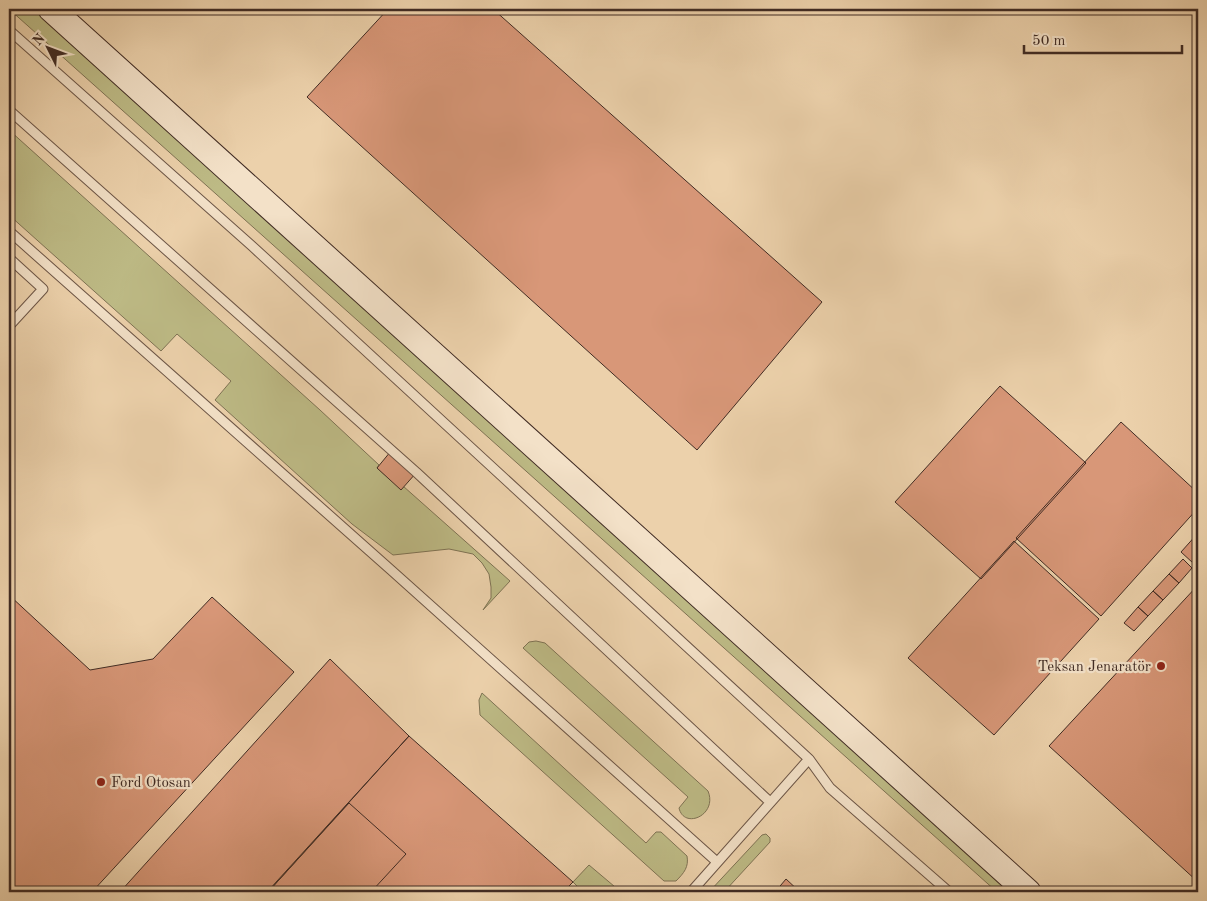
<svg xmlns="http://www.w3.org/2000/svg" width="1207" height="901" font-family="'Old Standard TT',serif">
	<style>
		.green { fill: #bdba85; stroke: #7f7354 }
		.building { fill: #d89778; stroke: #412c24 }
		.lines { fill: none; stroke-linecap: round; stroke-linejoin: round }
		.lane-casing { stroke: #6c5546; stroke-width: 11 }
		.secondary-casing { stroke: #412c24; stroke-width: 27 }
		.lane { stroke: #f3e1c8; stroke-width: 9 }
		.secondary { stroke: #f3e1c8; stroke-width: 25 }
		.poi-dot { fill: #8f2418; stroke: #f3e1c8; stroke-width: 2 }
		.labels { text-anchor: middle; stroke-width: 4.5; stroke-linejoin: round; paint-order: stroke }
		.poi-label { font-size: 15px; fill: #412c24; stroke: #f3e1c8; text-anchor: end }
	</style>
	<rect width="100%" height="100%" fill="#ecd1ab"/>
	<filter id="stains"><feTurbulence type="fractalNoise" baseFrequency=".004" numOctaves="4"/><feColorMatrix values="0 0 0 0 .2 0 0 0 0 .09 0 0 0 0 .02 0 0 0 .5 -.17"/></filter>
	<radialGradient id="worn" r=".72"><stop offset=".6" stop-color="#630" stop-opacity="0"/><stop offset="1" stop-color="#630" stop-opacity=".3"/></radialGradient>
	<!-- green -->
	<path class="green" d="M9 9H65L1030 892H997Z
		M9 130 320 410 379 465 377 468 401 489 403 486 510 581 483 610 491 598V587L489 574 482 563 473 554 449 549 393 555 352 524 215 400 231 381 177 334 161 351 9 215Z
		M536 641 545 643 708 791C718 815 684 830 679 808L688 797 523 648 529 642Z
		M482 693 646 843 656 832H661L687 856C689 867 684 873 676 881H664L480 715 479 700Z
		M766 834 770 838V842L724 892H709L762 835Z
		M589 865 621 892H571L577 886 573 882Z"/>
	<!-- building -->
	<path class="building" d="M388 9H493L822 302 697 450 307 97Z
		M1000 386 1086 463 981 579 895 502Z
		M1121 422 1198 493V508L1101 616 1016 538Z
		M391 451 416 473 401 490 377 468Z
		M1198 533V558L1193 563 1181 552Z
		M1014 541 1099 619 994 735 908 658Z
		M1183 559 1192 568 1179 583 1169 574Z
		M1169 574 1179 583 1163 600 1153 591Z
		M1198 585V882L1049 746Z
		M1153 591 1163 600 1148 616 1138 607Z
		M9 595 90 670 153 659 212 597 294 672 92 892H9Z
		M1138 607 1148 616 1134 631 1124 623Z
		M330 659 409 736 267 892H120Z
		M409 736 573 882 563 892H268Z
		M349 803 406 854 371 892H268Z
		M786 879 800 892H775Z"/>
	<g class="lines">
		<!-- lane casing -->
		<g class="lane-casing">
			<path id="lane" d="M9 30 252 246 809 759
				M9 110 416 472 770 802
				M9 231 391 570 717 862
				M9 258 43 289 9 326
				M691 892 809 759 830 788 949 892"/>
		</g>
		<!-- secondary casing -->
		<g class="secondary-casing">
			<path id="secondary" d="M51 9 1028 892"/>
		</g>
		<!-- lane -->
		<use href="#lane" class="lane"/>
		<!-- secondary -->
		<use href="#secondary" class="secondary"/>
	</g>
	<!-- markers -->
	<g class="poi-dot">
		<circle cx="1161" cy="666" r="5"/>
		<circle cx="101" cy="782" r="5"/>
	</g>
	<g class="labels">
		<!-- poi labels -->
		<g class="poi-label">
			<text x="1151" y="671">Teksan Jenaratör</text>
			<text x="111" y="787" text-anchor="start">Ford Otosan</text>
		</g>
	</g>
	<!-- margin -->
	<rect width="1207" height="901" fill="none" stroke="#ecd1ab" stroke-width="30"/>
	<rect x="10" y="10" width="1187" height="881" fill="none" stroke="#412c24" stroke-width="2.5"/>
	<rect x="15" y="15" width="1177" height="871" fill="none" stroke="#412c24"/>
	<!-- north arrow -->
	<g transform="translate(48 48) rotate(312)" stroke="#f3e1c8" stroke-width="4" paint-order="stroke">
	<path d="M0-4L9 19L0 12L-9 19Z" fill="#412c24"/>
	<text y="-8" font-size="14" font-weight="bold" text-anchor="middle" fill="#412c24">N</text>
	</g>
	<!-- scale -->
	<path d="M1024 45v8h158v-8" fill="none" stroke="#412c24" stroke-width="2.5"/>
	<text x="1032" y="45" font-size="15" fill="#412c24" stroke="#f3e1c8" stroke-width="4" paint-order="stroke">50 m</text>
	<rect width="100%" height="100%" filter="url(#stains)"/>
	<rect width="100%" height="100%" fill="url(#worn)"/>
</svg>
